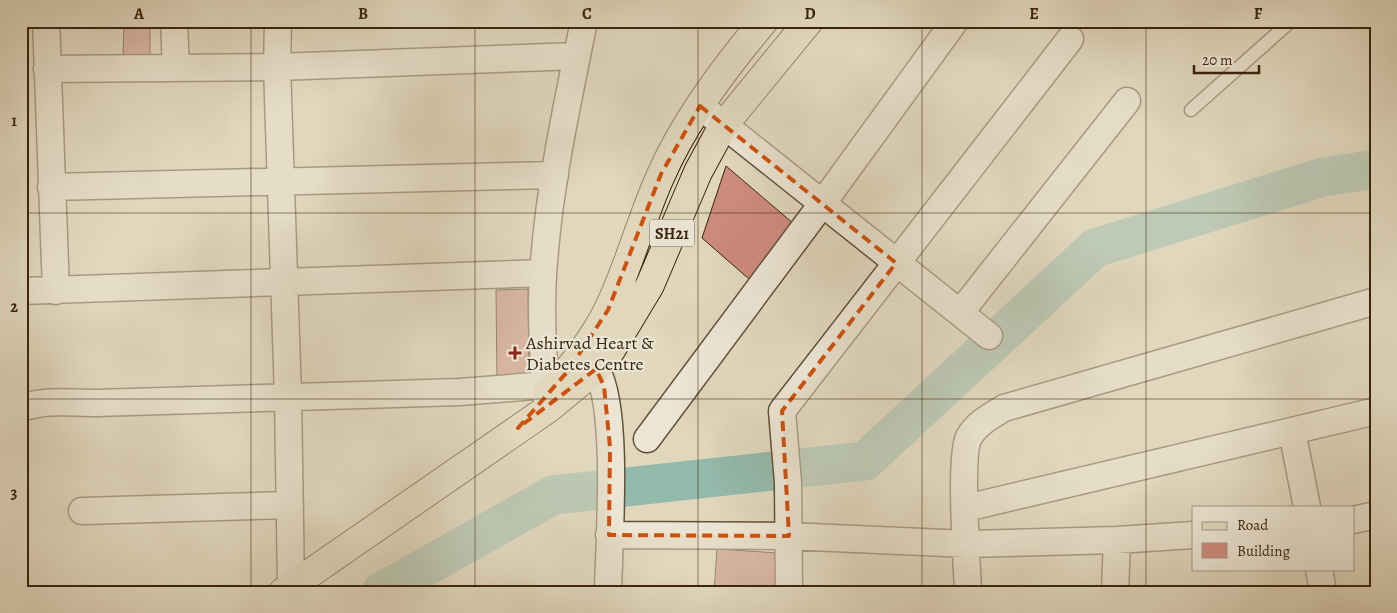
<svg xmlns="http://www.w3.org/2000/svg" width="1397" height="613" font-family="Alegreya,serif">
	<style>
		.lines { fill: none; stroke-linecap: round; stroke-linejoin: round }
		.river { stroke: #94baac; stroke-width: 39 }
		.building { fill: #cd8b7d; stroke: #3b240d }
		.lane-casing { stroke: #645139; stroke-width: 15 }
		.street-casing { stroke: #645139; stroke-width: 29 }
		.primary-casing { stroke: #3b240d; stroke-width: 30 }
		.lane { stroke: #ebe5d4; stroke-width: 12 }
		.street { stroke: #ebe5d4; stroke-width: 26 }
		.primary { stroke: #e0d7bd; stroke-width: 28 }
		.marked { fill: none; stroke: #ce510c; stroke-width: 4; stroke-dasharray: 10 6; stroke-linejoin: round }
		.grid { fill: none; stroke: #3b240d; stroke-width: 1; stroke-opacity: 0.55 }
		.poi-dot { fill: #8f2418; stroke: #ebe5d4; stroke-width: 2 }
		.labels { text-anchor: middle; stroke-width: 4.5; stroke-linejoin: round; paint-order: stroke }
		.shield { fill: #ebe5d4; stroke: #705e49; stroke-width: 1 }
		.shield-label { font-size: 16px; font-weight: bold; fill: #3b240d }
		.poi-label { font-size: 18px; fill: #3b240d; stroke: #ebe5d4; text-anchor: start }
		.neatline { fill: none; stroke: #3b240d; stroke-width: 2 }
		.grid-label { font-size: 16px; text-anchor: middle; font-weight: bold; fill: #3b240d }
	</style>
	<rect width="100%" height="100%" fill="#e0d7bd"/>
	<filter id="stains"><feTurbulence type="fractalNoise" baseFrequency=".004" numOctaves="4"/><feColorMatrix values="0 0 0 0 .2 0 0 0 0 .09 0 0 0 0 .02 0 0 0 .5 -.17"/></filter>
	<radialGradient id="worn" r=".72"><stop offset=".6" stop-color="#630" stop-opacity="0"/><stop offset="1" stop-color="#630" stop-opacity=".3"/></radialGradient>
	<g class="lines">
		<!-- river -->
		<path class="river" d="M381 592 553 495 865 461 1095 248 1323 177 1376 169"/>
	</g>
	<!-- building -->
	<path class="building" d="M124 21H150V56H123Z
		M726 166 794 224 749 279 702 238Z
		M528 289 529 384H497L496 290Z
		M717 549 778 553 776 592H714Z"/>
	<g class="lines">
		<!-- lane casing -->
		<g class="lane-casing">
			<path id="lane" d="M1191 110 1291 21"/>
		</g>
		<!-- street casing -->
		<g class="street-casing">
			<path id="street" d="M46 21 56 291
				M174 21 176 68
				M278 21 277 67 288 396 291 586
				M47 69 277 67 577 56
				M700 106 989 336
				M51 187 555 175
				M21 291 543 273
				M960 313 1127 101
				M580 356C585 360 594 365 597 371 619 410 609 542 608 592
				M546 395C543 351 540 306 544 262 550 181 568 101 584 21
				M21 408C47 399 70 403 96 403L460 392 546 385
				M1292 431 1307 507
				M647 439 822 204 955 21
				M966 508 1376 411
				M82 511 290 505
				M1353 520 1376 515
				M609 535 789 536 967 544 1117 540 1193 535
				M1319 569 1323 592
				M789 592 788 483 782 411 1070 39
				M968 592C967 565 959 455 969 437 977 423 991 416 1004 408L1376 301
				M1115 592 1117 540"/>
		</g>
		<!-- primary casing -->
		<g class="primary-casing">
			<path id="primary" d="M548 393C571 368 593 340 608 310 629 267 641 219 661 175 685 120 725 67 764 21
				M283 592 549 408 596 369 608 355 650 285 698 172 723 126 809 21"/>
		</g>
		<!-- lane -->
		<use href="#lane" class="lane"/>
		<!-- street -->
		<use href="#street" class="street"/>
		<!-- primary -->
		<use href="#primary" class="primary"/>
	</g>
	<!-- marked area -->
	<path d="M0 0H1397V613H0ZM700 106 896 263 782 411 789 536 609 535 610 447 604 386 596 369 518 428 568 371 608 310 661 174Z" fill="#e0d7bd" fill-opacity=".55" fill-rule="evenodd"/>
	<path class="marked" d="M700 106 896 263 782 411 789 536 609 535 610 447 604 386 596 369 518 428 568 371 608 310 661 174Z"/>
	<!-- grid -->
	<path class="grid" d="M251 21V592M475 21V592M698 21V592M922 21V592M1146 21V592M21 213H1376M21 399H1376"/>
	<!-- markers -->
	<path class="poi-dot" d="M512.5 345.5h5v5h5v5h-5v5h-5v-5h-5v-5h5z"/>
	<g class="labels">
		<!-- shield labels -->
		<rect class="shield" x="649.5" y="219.5" width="45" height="27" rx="4"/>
		<g class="shield-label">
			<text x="672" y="239">SH21</text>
		</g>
		<!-- poi labels -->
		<g class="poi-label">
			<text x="526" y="349">Ashirvad Heart &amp;<tspan x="526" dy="21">Diabetes Centre</tspan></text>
		</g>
	</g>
	<!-- margin -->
	<rect width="1397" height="613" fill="none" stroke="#e0d7bd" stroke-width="55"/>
	<!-- legend -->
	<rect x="1192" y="506" width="162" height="65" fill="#ebe5d4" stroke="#a59884"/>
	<rect x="1202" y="522" width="25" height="8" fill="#e0d7bd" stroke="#a59884"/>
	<text x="1237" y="530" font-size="15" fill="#3b240d">Road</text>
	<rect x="1202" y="543" width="25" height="15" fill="#cd8b7d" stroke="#a59884"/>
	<text x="1237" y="556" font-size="15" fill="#3b240d">Building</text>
	<!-- scale -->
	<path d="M1194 65v8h65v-8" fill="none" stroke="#3b240d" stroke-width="2.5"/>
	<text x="1202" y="65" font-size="15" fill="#3b240d" stroke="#ebe5d4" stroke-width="4" paint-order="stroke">20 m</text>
	<rect x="28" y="28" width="1342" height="558" class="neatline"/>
	<g class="grid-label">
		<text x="139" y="19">A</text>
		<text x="363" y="19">B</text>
		<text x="587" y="19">C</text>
		<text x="810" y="19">D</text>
		<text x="1034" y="19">E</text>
		<text x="1258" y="19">F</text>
		<text x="14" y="126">1</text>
		<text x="14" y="312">2</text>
		<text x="14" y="498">3</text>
	</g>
	<rect width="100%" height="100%" filter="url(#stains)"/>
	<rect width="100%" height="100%" fill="url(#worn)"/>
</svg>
